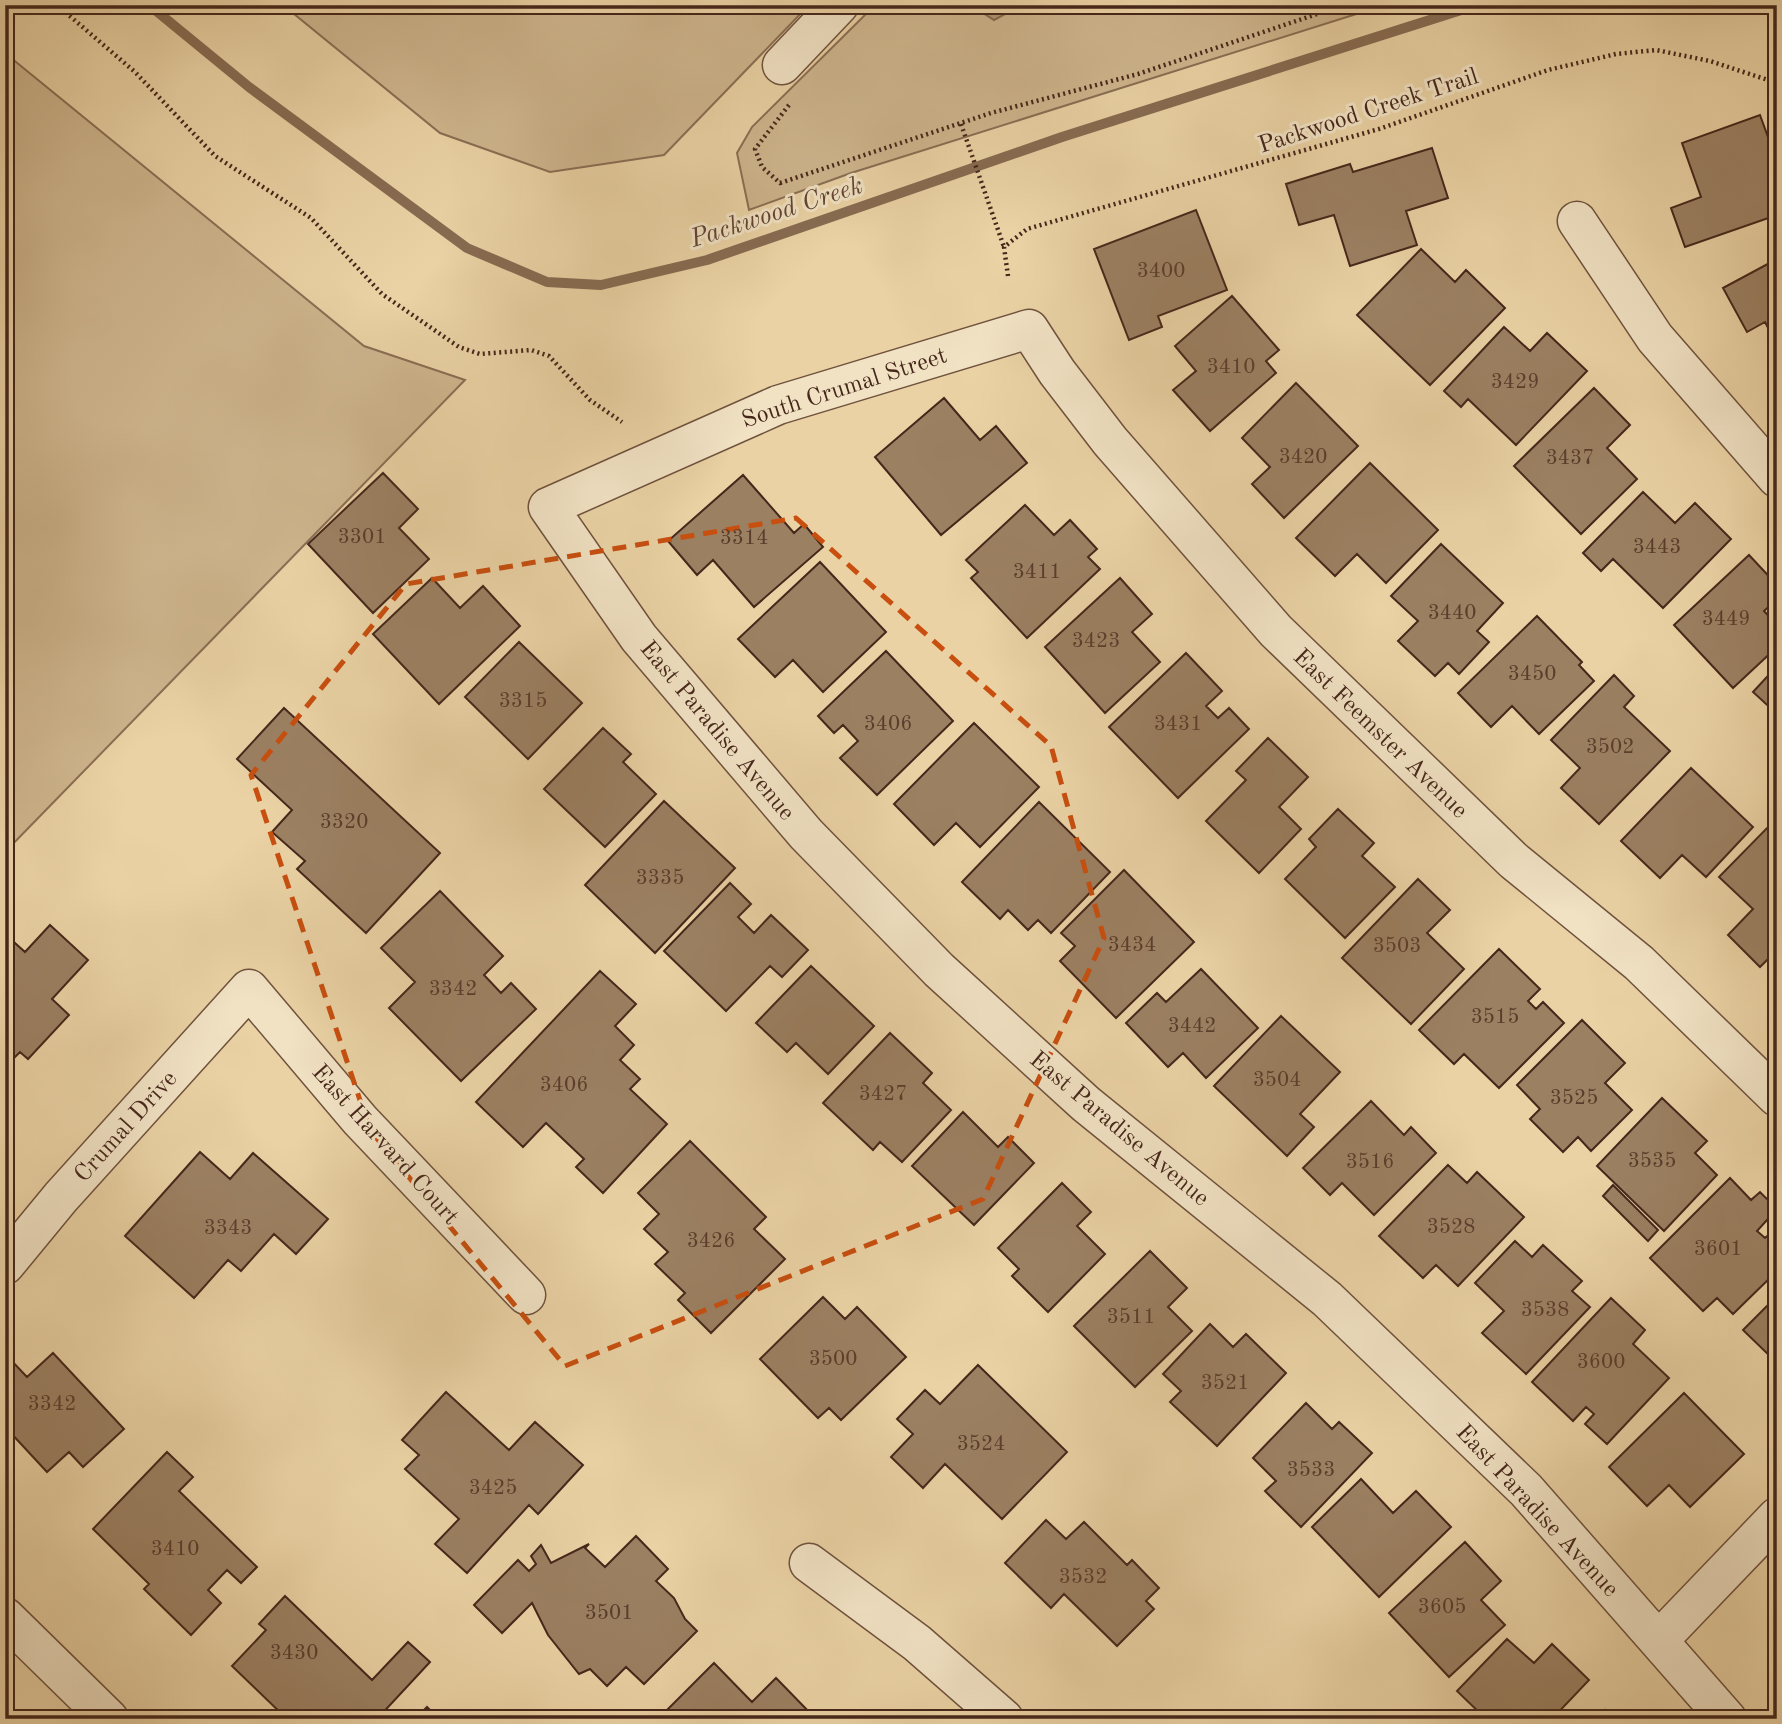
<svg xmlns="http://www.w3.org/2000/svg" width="1782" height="1724" font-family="'Old Standard TT',serif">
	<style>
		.green { fill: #ceb58d; stroke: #8a6e54; stroke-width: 2 }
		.water { fill: #b29875; stroke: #876b51; stroke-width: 2 }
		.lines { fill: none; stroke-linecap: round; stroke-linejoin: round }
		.stream { stroke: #876b51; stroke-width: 10 }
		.building { fill: #9b8062; stroke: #46271b; stroke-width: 2 }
		.minor-casing { stroke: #6f523d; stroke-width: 41 }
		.path { stroke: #46271b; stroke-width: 4.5; stroke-dasharray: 2 3.5; stroke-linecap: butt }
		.minor { stroke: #f1e2c4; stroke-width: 38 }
		.marked { fill: none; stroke: #c84f0f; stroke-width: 5; stroke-dasharray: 14 9; stroke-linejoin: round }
		.labels { text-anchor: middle; stroke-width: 6; stroke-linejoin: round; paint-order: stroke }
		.number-label { font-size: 21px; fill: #5b3d2d }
		.street-label { font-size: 24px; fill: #46271b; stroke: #f1e2c4 }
		.water-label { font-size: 26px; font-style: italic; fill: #614332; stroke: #f1e2c4 }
	</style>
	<rect width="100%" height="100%" fill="#ead2a4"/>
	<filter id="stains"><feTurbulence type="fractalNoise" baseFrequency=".00286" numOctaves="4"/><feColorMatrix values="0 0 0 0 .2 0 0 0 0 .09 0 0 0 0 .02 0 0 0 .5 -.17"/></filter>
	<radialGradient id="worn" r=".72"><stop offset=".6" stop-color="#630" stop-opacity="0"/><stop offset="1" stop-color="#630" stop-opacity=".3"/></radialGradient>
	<!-- green -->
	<path class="green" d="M283 5H809L664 155 550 172 440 133Z
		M875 5H1385L851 173 749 210 737 153 752 127Z
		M5 53 364 346 465 380 5 852Z"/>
	<!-- water -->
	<path class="water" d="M981 5H1022L994 20 980 11Z"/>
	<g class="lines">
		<!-- stream -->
		<path class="stream" d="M149 5 249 87 467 248 547 282 601 285 707 260 1062 137 1477 5"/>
	</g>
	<!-- building -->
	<path class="building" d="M1760 115 1777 162V215L1685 247 1671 208 1701 197 1682 143Z
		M1432 148 1448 198 1406 211 1417 245 1350 266 1334 215 1299 225 1286 184 1350 164 1353 172Z
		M1196 210 1227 290 1158 316 1162 327 1129 340 1094 249Z
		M1421 249 1455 282 1466 270 1505 308 1430 385 1357 315Z
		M1777 259V345L1765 322 1747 332 1723 288Z
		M1232 296 1279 350 1266 361 1276 373 1210 431 1173 390 1196 371 1175 346Z
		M1504 327 1530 351 1547 333 1587 371 1516 445 1468 399 1461 407 1444 391Z
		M1296 383 1358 446 1284 518 1252 484 1270 467 1242 438Z
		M1594 388 1630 425 1607 448 1637 479 1581 534 1514 466Z
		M944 398 980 440 996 426 1027 463 941 535 875 457Z
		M1370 463 1438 530 1386 583 1357 554 1335 576 1296 538Z
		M383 473 418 509 399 528 429 559 373 613 308 544Z
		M743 475 794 533 804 524 823 547 754 607 713 560 697 575 668 541Z
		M1643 492 1675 523 1695 503 1731 539 1663 608 1613 559 1601 571 1583 553Z
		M1025 505 1054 535 1070 520 1097 549 1088 557 1100 569 1027 638 971 578 978 572 966 560Z
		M1441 544 1503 603 1477 631 1489 642 1459 674 1448 663 1435 676 1398 641 1418 621 1391 596Z
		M1749 555 1777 585V599L1764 611 1777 625V647L1733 688 1674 625Z
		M820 562 886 632 823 692 793 660 775 677 738 639Z
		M432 578 460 608 483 586 520 626 439 704 373 634Z
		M1120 578 1152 614 1132 632 1160 662 1105 713 1045 647Z
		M1537 616 1582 662 1579 665 1594 681 1539 734 1512 706 1491 727 1458 693Z
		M519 642 582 703 528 759 465 697Z
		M886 651 953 721 877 795 840 758 858 741 843 725 834 733 818 716Z
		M1186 653 1222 691 1206 706 1218 718 1229 708 1249 729 1178 798 1109 727Z
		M1777 666V714L1753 692Z
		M1614 675 1634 696 1624 707 1670 751 1599 824 1561 788 1580 768 1551 740Z
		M284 708 440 853 366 933 297 869 305 861 272 832 292 810 237 759Z
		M974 723 1039 787 980 847 956 823 934 845 894 804Z
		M603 728 631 754 623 762 656 794 605 847 544 789Z
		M1268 738 1308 777 1279 807 1301 829 1259 873 1206 821 1246 780 1236 771Z
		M1691 768 1753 827 1706 877 1682 855 1660 878 1621 841Z
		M664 801 735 868 655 953 585 885Z
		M1039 802 1110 872 1051 933 1038 920 1028 930 1008 910 1000 919 962 882Z
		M1338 809 1374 843 1362 856 1395 887 1345 938 1285 879 1316 847 1309 839Z
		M1769 826 1777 833V950L1760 967 1728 935 1753 909 1719 877Z
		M1124 870 1194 942 1116 1018 1060 961 1075 946 1061 933Z
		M1418 879 1450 910 1427 933 1464 969 1411 1024 1342 958Z
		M730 883 751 904 738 917 754 933 771 915 808 950 782 977 770 966 726 1011 664 951Z
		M440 891 503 956 484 975 501 993 511 983 536 1009 461 1081 389 1008 415 982 381 948Z
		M50 925 88 960 52 999 69 1015 28 1059 20 1052 5 1067V934L25 952Z
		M1499 949 1540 989 1528 1001 1536 1009 1543 1002 1564 1023 1499 1088 1464 1054 1454 1064 1419 1030Z
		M811 966 874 1026 828 1074 796 1043 787 1052 756 1023Z
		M1201 969 1258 1028 1206 1078 1183 1053 1168 1067 1126 1023 1157 993 1166 1002Z
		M600 971 636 1004 615 1026 634 1045 620 1060 640 1079 630 1089 667 1124 603 1193 576 1167 584 1159 546 1123 523 1147 476 1102Z
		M1281 1016 1340 1072 1300 1114 1314 1127 1287 1156 1214 1086Z
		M1582 1020 1625 1063 1605 1083 1632 1110 1591 1151 1578 1137 1563 1152 1530 1119 1540 1109 1517 1085Z
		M890 1033 932 1073 923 1083 951 1110 902 1162 880 1142 873 1150 823 1103Z
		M1662 1098 1707 1141 1695 1153 1717 1175 1664 1231 1597 1166Z
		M1371 1101 1404 1135 1411 1127 1436 1153 1374 1215 1342 1183 1330 1195 1303 1168Z
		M963 1112 998 1147 1008 1137 1034 1163 974 1225 912 1166Z
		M690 1141 766 1217 754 1229 785 1259 711 1333 678 1300 685 1293 655 1264 668 1252 644 1229 659 1214 638 1193Z
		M200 1152 230 1179 253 1153 328 1219 296 1254 274 1234 241 1271 228 1260 194 1298 125 1236Z
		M1448 1165 1467 1183 1477 1172 1524 1217 1458 1286 1436 1265 1423 1278 1379 1236Z
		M1730 1178 1751 1200 1760 1192 1777 1209 1757 1231 1765 1238 1774 1230 1777 1232V1271L1733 1314 1717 1298 1703 1311 1650 1258Z
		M1062 1183 1091 1212 1077 1226 1105 1254 1048 1312 1012 1276 1019 1269 998 1248Z
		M1613 1185 1658 1230 1648 1241 1603 1196Z
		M1515 1241 1532 1257 1543 1245 1582 1281 1572 1291 1590 1307 1526 1374 1482 1333 1504 1311 1475 1283Z
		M1150 1251 1187 1288 1168 1307 1192 1331 1135 1387 1074 1326Z
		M1777 1296V1363L1743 1330Z
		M823 1297 845 1319 857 1307 906 1357 841 1420 829 1408 818 1418 760 1359Z
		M1611 1298 1645 1330 1633 1344 1669 1378 1607 1444 1585 1424 1594 1414 1586 1407 1573 1421 1532 1382Z
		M1210 1324 1233 1347 1246 1334 1286 1373 1217 1446 1170 1402 1181 1391 1163 1374Z
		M53 1353 124 1429 83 1467 69 1452 47 1472 9 1431 5 1435V1365L11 1360 27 1377Z
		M978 1365 1067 1452 1002 1519 945 1464 923 1488 891 1457 913 1434 897 1419 925 1390 940 1404Z
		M446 1392 509 1450 535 1422 583 1465 538 1514 529 1505 467 1573 435 1544 459 1519 405 1469 419 1455 402 1440Z
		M1684 1393 1744 1454 1690 1507 1669 1485 1647 1506 1609 1467Z
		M1306 1403 1332 1429 1339 1422 1372 1453 1301 1527 1265 1491 1276 1481 1253 1458Z
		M167 1452 193 1477 179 1491 257 1567 241 1583 227 1570 208 1590 221 1603 191 1635 144 1589 149 1584 93 1529Z
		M1361 1479 1393 1513 1416 1491 1451 1527 1379 1597 1312 1527Z
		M1046 1520 1066 1539 1084 1522 1127 1565 1132 1560 1159 1588 1146 1601 1154 1609 1117 1646 1064 1594 1051 1608 1005 1563Z
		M636 1536 668 1569 656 1581 674 1598 685 1619 697 1631 644 1684 626 1667 607 1686 590 1669 579 1674 548 1635 532 1603 502 1633 474 1605 518 1560 529 1571 536 1564 531 1556 541 1545 551 1563 589 1544 585 1548 605 1567Z
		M1465 1542 1501 1581 1481 1600 1505 1625 1449 1677 1389 1613Z
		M285 1596 372 1680 408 1642 430 1662 377 1719H287L232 1666 266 1630 259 1624Z
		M1507 1639 1534 1663 1552 1644 1589 1680 1552 1719H1486L1457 1691Z
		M714 1663 752 1702 776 1678 816 1719H658Z
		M427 1707 439 1719H415Z
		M1605 1710 1613 1719H1596Z"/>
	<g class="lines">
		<!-- minor casing -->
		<g class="minor-casing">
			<path id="minor" d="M782 65 839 5
				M1577 221 1655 338 1777 478
				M5 1265 61 1197 249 989 360 1120 526 1295
				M809 1563 917 1643 1004 1719
				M5 1617 109 1719
				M1659 1640 1777 1517
				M1727 1719 1526 1490 1327 1299 1086 1104 939 970 806 834 639 638 548 507 778 405 1029 329 1057 372 1110 441 1276 631 1514 861 1639 963 1777 1097"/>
		</g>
		<!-- path -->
		<path class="path" d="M57 5 135 72 215 156 311 218 382 294 459 347 480 354 531 350 549 356 590 400 622 422
			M789 105 755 149 762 167 780 183 991 113 1138 74 1344 5
			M961 124 1004 247
			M1008 276 1004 247 1027 229 1379 129 1548 70 1616 54 1656 50 1710 61 1777 83"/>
		<!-- minor -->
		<use href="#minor" class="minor"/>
	</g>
	<!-- marked area -->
	<path class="marked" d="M796 518 1051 746 1104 938 983 1199 565 1366 370 1130 251 775 406 584Z"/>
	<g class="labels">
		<!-- number labels -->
		<g class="number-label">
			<text x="1161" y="277">3400</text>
			<text x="1231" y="373">3410</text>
			<text x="1515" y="388">3429</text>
			<text x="1303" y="463">3420</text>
			<text x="1570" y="464">3437</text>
			<text x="362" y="543">3301</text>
			<text x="744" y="544">3314</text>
			<text x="1657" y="553">3443</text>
			<text x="1037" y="578">3411</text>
			<text x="1452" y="619">3440</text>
			<text x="1726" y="625">3449</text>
			<text x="1096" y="647">3423</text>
			<text x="1532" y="680">3450</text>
			<text x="523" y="707">3315</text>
			<text x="888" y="730">3406</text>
			<text x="1178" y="730">3431</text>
			<text x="1610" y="753">3502</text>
			<text x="344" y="828">3320</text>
			<text x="660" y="884">3335</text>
			<text x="1132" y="951">3434</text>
			<text x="1397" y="952">3503</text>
			<text x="453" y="995">3342</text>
			<text x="1495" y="1023">3515</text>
			<text x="1192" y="1032">3442</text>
			<text x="1277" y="1086">3504</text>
			<text x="564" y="1091">3406</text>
			<text x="883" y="1100">3427</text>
			<text x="1574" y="1104">3525</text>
			<text x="1652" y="1167">3535</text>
			<text x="1370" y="1168">3516</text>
			<text x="1451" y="1233">3528</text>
			<text x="228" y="1234">3343</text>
			<text x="711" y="1247">3426</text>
			<text x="1718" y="1255">3601</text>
			<text x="1545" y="1316">3538</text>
			<text x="1131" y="1323">3511</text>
			<text x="833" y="1365">3500</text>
			<text x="1601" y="1368">3600</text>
			<text x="1225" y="1389">3521</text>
			<text x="52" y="1410">3342</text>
			<text x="981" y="1450">3524</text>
			<text x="1311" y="1476">3533</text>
			<text x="493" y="1494">3425</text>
			<text x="175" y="1555">3410</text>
			<text x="1083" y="1583">3532</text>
			<text x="1442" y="1613">3605</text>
			<text x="609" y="1619">3501</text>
			<text x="294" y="1659">3430</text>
		</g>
		<!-- street labels -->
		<g class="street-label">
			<text transform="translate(1368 110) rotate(-18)" y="8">Packwood Creek Trail</text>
			<text transform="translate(844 387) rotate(-18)" y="8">South Crumal Street</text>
			<text transform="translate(718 730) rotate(50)" y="8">East Paradise Avenue</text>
			<text transform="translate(1381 733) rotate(44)" y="8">East Feemster Avenue</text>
			<text transform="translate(125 1126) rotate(-48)" y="8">Crumal Drive</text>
			<text transform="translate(1120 1128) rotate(40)" y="8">East Paradise Avenue</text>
			<text transform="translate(386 1144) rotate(48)" y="8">East Harvard Court</text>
			<text transform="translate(1538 1510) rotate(47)" y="8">East Paradise Avenue</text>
		</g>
		<!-- water labels -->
		<g class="water-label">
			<text transform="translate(776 211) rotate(-18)" y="9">Packwood Creek</text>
		</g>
	</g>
	<!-- margin -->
	<rect width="1782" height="1724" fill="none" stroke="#ead2a4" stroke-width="28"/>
	<rect x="7" y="7" width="1768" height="1710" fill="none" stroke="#46271b" stroke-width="3.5"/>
	<rect x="14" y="14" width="1754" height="1696" fill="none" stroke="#46271b" stroke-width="2"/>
	<rect width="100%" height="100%" filter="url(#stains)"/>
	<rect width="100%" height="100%" fill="url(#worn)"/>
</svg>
